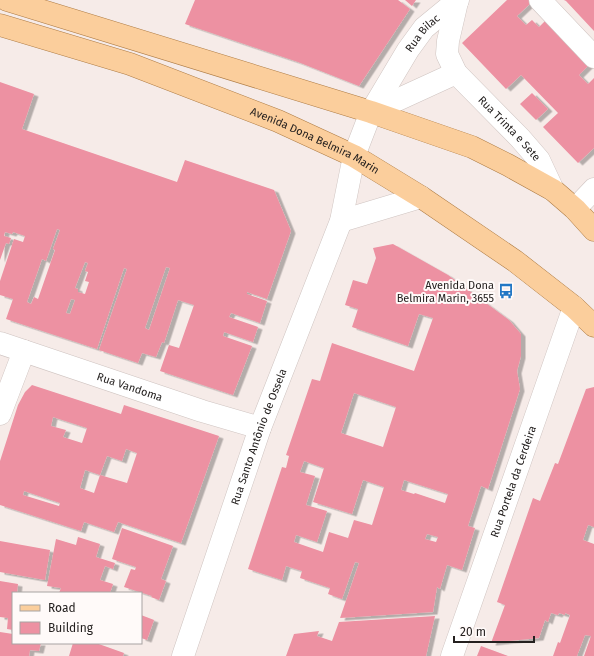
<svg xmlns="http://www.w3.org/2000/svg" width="594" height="656" font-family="'Fira Sans',sans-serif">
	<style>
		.building { fill: #ed91a2; fill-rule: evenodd; filter: url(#shadow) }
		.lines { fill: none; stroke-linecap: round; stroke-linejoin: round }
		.minor-casing { stroke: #cfc4c1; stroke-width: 23 }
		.major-casing { stroke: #ae7c45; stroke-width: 23 }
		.minor { stroke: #fff; stroke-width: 22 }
		.major { stroke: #fbce9c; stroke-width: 22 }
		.labels { text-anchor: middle; stroke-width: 4; stroke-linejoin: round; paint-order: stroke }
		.street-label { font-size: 11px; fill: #24201f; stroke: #fffaf9 }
		.poi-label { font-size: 11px; fill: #24201f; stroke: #fffaf9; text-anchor: end }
	</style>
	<defs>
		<filter id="shadow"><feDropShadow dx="4.5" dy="2.5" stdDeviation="0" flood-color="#0004"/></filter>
	</defs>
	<rect width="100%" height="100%" fill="#f6ebe8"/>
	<!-- building -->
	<path class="building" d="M195 0H398L410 9 359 86 298 62 185 24Z
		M405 0H416L412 6Z
		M507 0H532L533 1 517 16 526 25 532 20 539 27 549 17 592 62 579 75 588 84 594 78V148L578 163 543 127 558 113 521 75 506 89 462 43Z
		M564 0H594V31L566 1Z
		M0 82 34 94 22 129 177 182 185 160 274 190 291 231 267 299 247 292V294L267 301 260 323 231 313 229 317 258 327 253 342 224 332 223 336 252 346 233 395 160 371 169 345 179 348 194 305 178 300 164 343 162 342 156 357 142 353 138 363 99 350 127 269 124 268 97 349 6 319 13 299 0 295V281L14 239 23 242 25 236 13 232 12 234 5 232 4 236 11 238 9 244 6 243 0 260ZM57 229 60 230 53 249 55 250 38 299 34 297 31 304 27 302 42 259 46 261ZM85 262 88 263 85 271 88 272 85 281 89 282 85 294 78 292V289L75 288ZM166 267 170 268 149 330 145 328ZM71 299 75 300 70 314 66 313Z
		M532 93 548 109 536 120 520 104Z
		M393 244 448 275 509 320 521 334V356L517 371 520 389 488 489 481 486 468 526 475 528 462 570 447 565 440 589 437 587 433 612 340 618 359 563 355 562 342 599 328 594 330 588 300 578 302 571 286 566 282 580 248 569 282 467 286 468 289 456 286 455 312 379 320 381 332 343 414 371 433 318 419 314 408 346 352 327 358 309 345 305 353 280 367 284 376 258 373 248ZM354 393 396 407 383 447 341 433ZM304 461 324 468 313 502 352 514 363 480 384 487 372 525 354 520 348 538 329 532 323 552 294 542 296 535 317 542 327 511 306 505 315 476 300 472ZM404 480 448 494 445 503 415 493 414 494 401 490ZM427 534 438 537 436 542 425 539Z
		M32 385 121 414 124 405 219 436 181 543 118 522 114 532 84 522 81 531 0 505V461L18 405 25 392ZM53 417 87 428 82 443 63 437 66 430 51 426ZM126 449 137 453 127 483 100 475 107 456 122 461ZM85 470 100 475 94 493 80 488ZM24 491 60 503 59 506 23 495Z
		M594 387V527L588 525 583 540 594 544V656H584L591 636 585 635 577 656H553L558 642 560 643 570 615 565 613V615L559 613 558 615 551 613 548 622 545 620 539 638 491 643 505 605 497 602 533 498 540 501 555 463 558 464 586 389Z
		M122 528 173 546 161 579 166 581 159 600 151 597 152 596 124 587 131 569 135 570 136 567 112 559Z
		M78 537 100 544 96 557 115 563 113 569 105 566 100 580 113 584 110 593H59L61 588 47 586 56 539 76 545Z
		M0 541 50 550 45 580 0 572Z
		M0 581 18 584 17 593H13V630L7 629 8 618 0 617Z
		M141 615 154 620 147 640 141 638Z
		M435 616 426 656H286L294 634 319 631 317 636 332 641 339 622Z
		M0 632 13 634V643H41L39 651 30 650 29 656H0Z
		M73 643H96L124 653 123 656H69Z
		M481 646 508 656H477Z"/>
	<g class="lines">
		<!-- minor casing -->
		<g class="minor-casing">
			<g id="minor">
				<path d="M540 0 594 57"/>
				<path id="s1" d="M457 2 448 41 447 54 456 73 520 138 539 160 553 190"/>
				<path d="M371 112 456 73"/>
				<path d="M575 209 594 189"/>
				<path d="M341 221 421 197"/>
				<path id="s2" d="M0 343 202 411 260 428"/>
				<path d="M0 414 24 351"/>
				<path id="s3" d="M183 656 260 428 341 221 354 156 371 112 408 50 424 28 458 0"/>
				<path id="s4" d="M452 656 574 307"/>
			</g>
		</g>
		<!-- major casing -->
		<g class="major-casing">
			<g id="major">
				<path d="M7 0 371 112 472 147 508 165 553 190 575 209 594 230"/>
				<path id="s5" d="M0 25 130 64 278 121 354 156 421 197 515 261 574 307 594 326"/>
			</g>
		</g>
		<!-- minor -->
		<use href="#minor" class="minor"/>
		<!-- major -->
		<use href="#major" class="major"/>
	</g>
	<!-- icons -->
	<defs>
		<g id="bus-bare" transform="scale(1.2)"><path d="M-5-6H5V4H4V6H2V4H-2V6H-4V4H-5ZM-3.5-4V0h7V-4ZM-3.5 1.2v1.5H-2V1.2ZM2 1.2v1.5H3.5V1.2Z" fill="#2277c5" stroke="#fffaf9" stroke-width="2.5" paint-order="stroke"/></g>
	</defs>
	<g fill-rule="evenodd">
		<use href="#bus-bare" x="506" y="291"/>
	</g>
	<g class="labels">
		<!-- street labels -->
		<g class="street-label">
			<text dy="4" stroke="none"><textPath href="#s3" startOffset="671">Rua Bilac</textPath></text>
			<text dy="4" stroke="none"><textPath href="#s1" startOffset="151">Rua Trinta e Sete</textPath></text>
			<text dy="4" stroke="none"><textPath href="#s5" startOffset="336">Avenida Dona Belmira Marin</textPath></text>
			<text dy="4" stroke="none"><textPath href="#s2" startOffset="137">Rua Vandoma</textPath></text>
			<text dy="4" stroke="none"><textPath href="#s3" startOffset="232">Rua Santo Antônio de Ossela</textPath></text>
			<text dy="4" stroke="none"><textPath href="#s4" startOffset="185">Rua Portela da Cerdeira</textPath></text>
		</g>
		<!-- poi labels -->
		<g class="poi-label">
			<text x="494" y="289">Avenida Dona<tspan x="494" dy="13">Belmira Marin, 3655</tspan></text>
		</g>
	</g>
	<!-- legend -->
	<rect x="12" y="592" width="130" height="52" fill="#fffaf9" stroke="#a7a3a2"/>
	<rect x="20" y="605" width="20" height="6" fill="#fbce9c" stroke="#a7a3a2"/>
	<text x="48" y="612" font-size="12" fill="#24201f">Road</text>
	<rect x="20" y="622" width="20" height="12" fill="#ed91a2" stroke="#a7a3a2"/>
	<text x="48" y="632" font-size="12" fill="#24201f">Building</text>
	<!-- scale -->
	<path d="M454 636v6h80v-6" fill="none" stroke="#24201f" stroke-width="2"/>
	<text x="460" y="636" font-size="12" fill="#24201f" stroke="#fffaf9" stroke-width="3" paint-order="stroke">20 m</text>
</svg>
